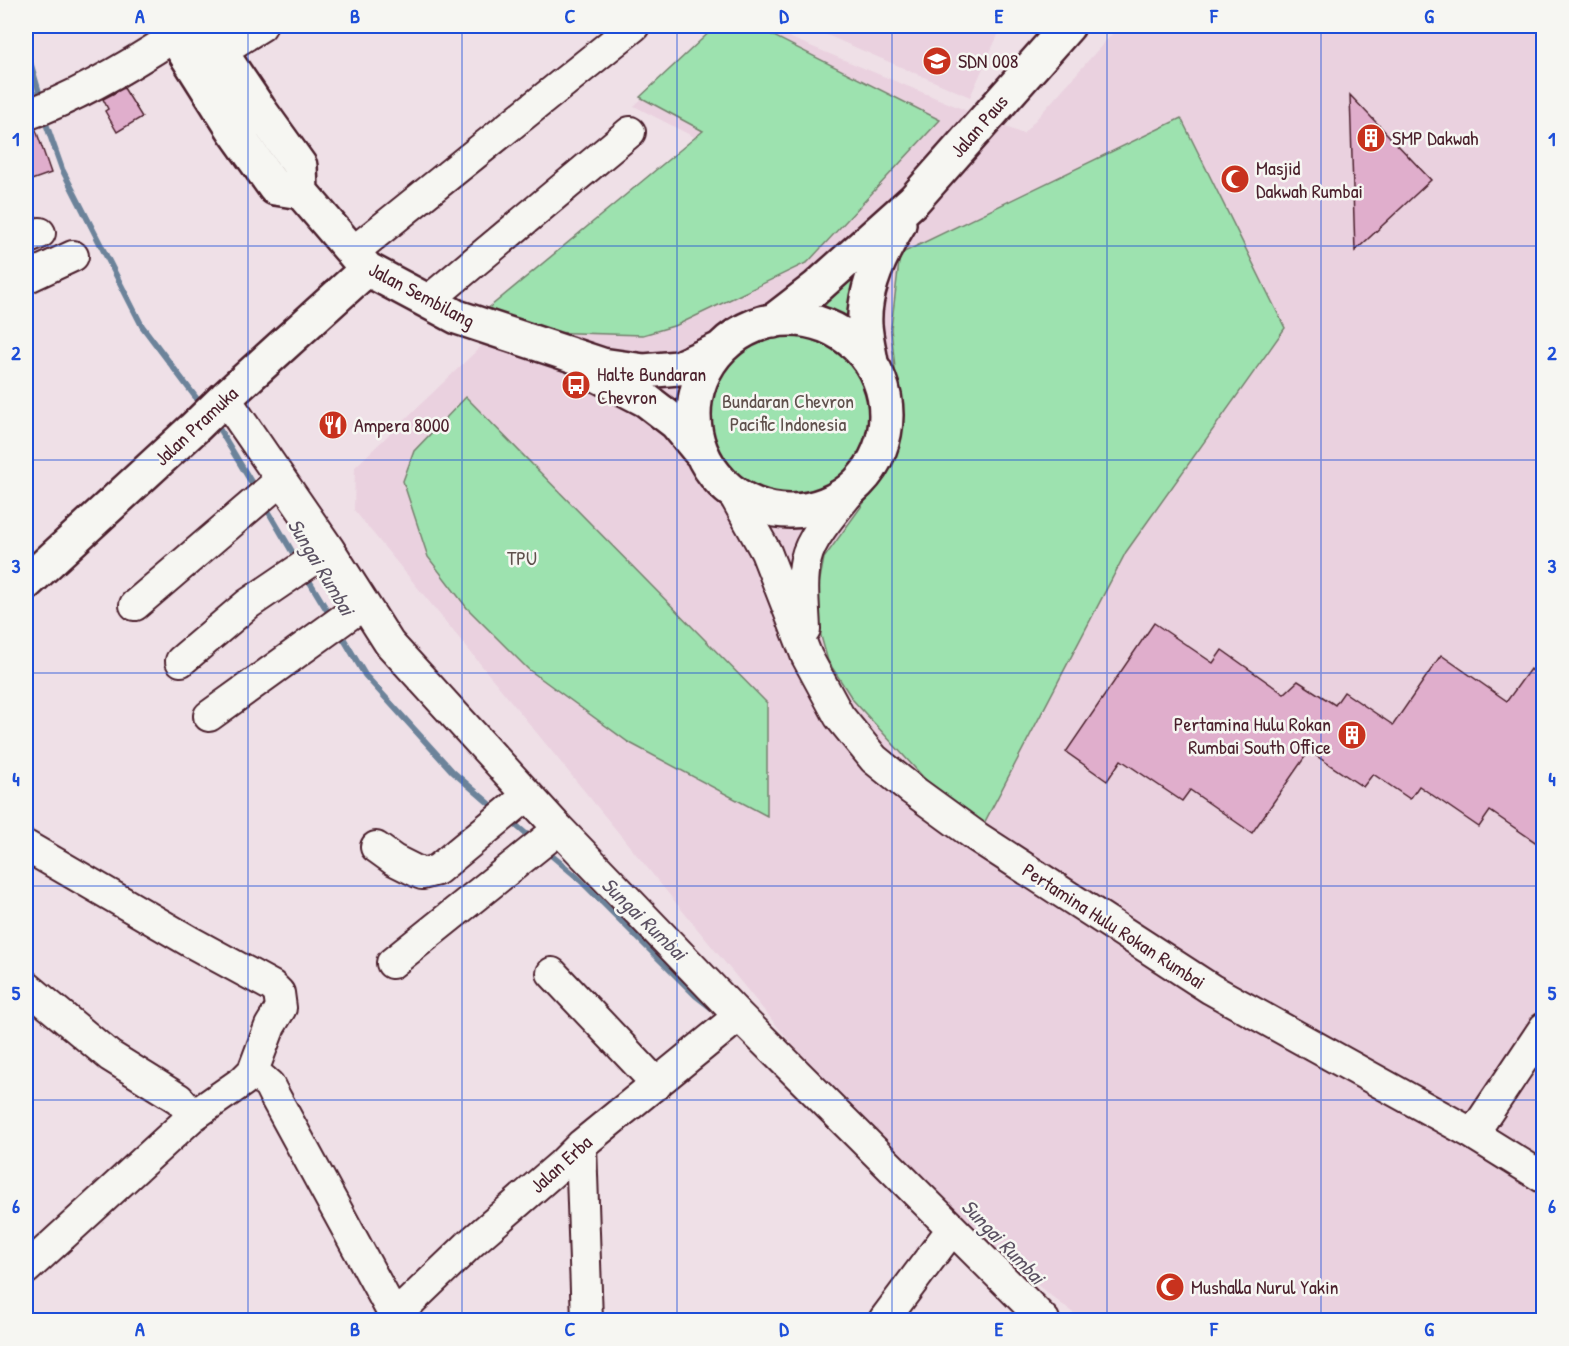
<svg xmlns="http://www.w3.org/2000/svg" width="1569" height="1346" font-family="'Patrick Hand',sans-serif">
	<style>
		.built { fill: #ead1df }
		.green { fill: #9de2af; stroke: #74806d; stroke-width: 1.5 }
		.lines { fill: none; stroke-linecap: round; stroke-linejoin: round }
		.stream { stroke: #6c839a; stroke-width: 6 }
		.building { fill: #e0aecc; stroke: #4a1f2b; stroke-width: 1.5 }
		.minor-casing { stroke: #4a1f2b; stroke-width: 34 }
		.major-casing { stroke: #4a1f2b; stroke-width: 38 }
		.minor { stroke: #f6f6f2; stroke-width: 30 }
		.major { stroke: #f6f6f2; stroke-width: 33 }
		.grid { fill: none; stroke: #1d4ed8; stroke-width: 1.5; stroke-opacity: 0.55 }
		.labels { text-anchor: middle; stroke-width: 5; stroke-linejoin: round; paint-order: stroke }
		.poi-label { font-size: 20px; fill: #4a1f2b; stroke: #f6f6f2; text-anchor: start }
		.street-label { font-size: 20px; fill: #4a1f2b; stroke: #f6f6f2 }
		.park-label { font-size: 20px; fill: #5f504c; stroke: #f6f6f2 }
		.water-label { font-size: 21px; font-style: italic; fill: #5b5162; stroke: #f6f6f2 }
		.neatline { fill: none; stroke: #1d4ed8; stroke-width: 2 }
		.grid-label { font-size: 20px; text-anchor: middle; font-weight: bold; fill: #1d4ed8 }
	</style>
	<rect width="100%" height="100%" fill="#efe0e7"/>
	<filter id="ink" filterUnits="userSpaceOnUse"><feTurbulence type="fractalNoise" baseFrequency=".0167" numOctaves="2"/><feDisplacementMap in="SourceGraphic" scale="12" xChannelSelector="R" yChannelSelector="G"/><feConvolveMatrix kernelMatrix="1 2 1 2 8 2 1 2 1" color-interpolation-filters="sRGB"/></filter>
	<g filter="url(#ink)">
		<!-- built -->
		<path class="built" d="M720 26H762L1023 134 1119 26H1543V1320H1082L904 1181 354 510 355 467 698 139 634 106Z
			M806 26H1002L970 97Z"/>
		<!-- green -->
		<path class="green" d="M716 26H754L940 120 808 262 677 325 643 335 542 332 485 311 703 131 640 97Z
			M1181 118 1285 328 1126 552 980 831 935 790 853 700 828 661 814 611 824 558 884 475 900 445V418L891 329 900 254Z
			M875 244 855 328 822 309Z
			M704 413a84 84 0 1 1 168 0a84 84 0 1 1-168 0Z
			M466 397 767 703V816L628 742 528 669 467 608 428 557 403 481 414 451Z"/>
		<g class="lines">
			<!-- stream -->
			<path class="stream" d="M26 48 41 99
				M44 118 62 169 142 326 203 407
				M215 422 256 490
				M264 504 297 560
				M305 574 331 617
				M339 631 365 675 453 772 498 811
				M511 821 533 840
				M545 850 577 877 696 996 714 1010"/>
		</g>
		<!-- building -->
		<path class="building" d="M124 88 142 117 117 132 105 111 108 109 103 99Z
			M1350 95 1431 180 1355 251Z
			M36 130 51 173 26 182V132Z
			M1154 623 1213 663 1222 650 1284 694 1298 681 1335 705 1344 692 1393 725 1441 655 1507 701 1530 669 1544 679V848L1490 811 1479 827 1419 786 1410 799 1373 774 1363 787 1309 751 1252 833 1190 790 1182 801 1121 760 1107 781 1066 752Z"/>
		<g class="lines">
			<!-- minor casing -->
			<g class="minor-casing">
				<path id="minor" d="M219 52 261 26
					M26 115C79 96 128 67 175 36
					M26 239 40 233
					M353 252 634 26
					M26 278 73 256
					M429 300 630 132
					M225 398 329 549 389 643 559 829 739 1016 1044 1320
					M733 493 766 552 807 657 839 716 874 759 911 789 977 837 1211 989 1473 1134 1544 1178
					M135 605 281 480
					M805 629C804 606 801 581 806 559 811 536 838 507 853 488
					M181 661 248 604 329 549
					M209 716 364 604
					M26 846 191 942 272 986 279 993 281 1008 270 1026 253 1071
					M376 847 394 860 422 874 437 870 528 795
					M392 963 559 829
					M552 973 657 1084
					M26 986 110 1056 179 1099 193 1116
					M1473 1134 1544 1028
					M581 1145 587 1320
					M26 1269 193 1116 243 1081 253 1071 269 1085 273 1093 395 1317
					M391 1320 471 1243 562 1164 581 1145 739 1016
					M884 1320 952 1229"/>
			</g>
			<!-- major casing -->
			<g class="major-casing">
				<path id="major" d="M168 26 235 132 275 188 301 192 367 269 457 317 602 365 644 371 678 368 720 349
					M203 26 259 109 300 166 301 192
					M694 415a96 96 0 1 1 192 0a96 96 0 1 1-192 0Z
					M773 321 817 287 914 200 1068 26
					M871 362C869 350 866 338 865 325 863 290 881 253 899 224
					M592 372 646 400 676 423 700 452
					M26 583 193 429 225 398 367 269"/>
			</g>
			<!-- minor -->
			<use href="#minor" class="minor"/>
			<!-- major -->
			<use href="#major" class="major"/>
		</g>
	</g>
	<!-- grid -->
	<path class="grid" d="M248 26V1320M462 26V1320M677 26V1320M892 26V1320M1107 26V1320M1321 26V1320M26 246H1544M26 460H1544M26 673H1544M26 886H1544M26 1100H1544"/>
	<!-- icons -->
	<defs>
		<g id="school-disc" transform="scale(1.5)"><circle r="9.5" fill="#c8321e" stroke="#f6f6f2"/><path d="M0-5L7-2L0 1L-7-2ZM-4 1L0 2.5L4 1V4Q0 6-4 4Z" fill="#fff"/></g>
		<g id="building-disc" transform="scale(1.5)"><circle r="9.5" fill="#c8321e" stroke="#f6f6f2"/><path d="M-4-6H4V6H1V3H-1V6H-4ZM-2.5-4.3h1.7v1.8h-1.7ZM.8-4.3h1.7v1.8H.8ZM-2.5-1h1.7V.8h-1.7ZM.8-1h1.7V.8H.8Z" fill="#fff"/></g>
		<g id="mosque-disc" transform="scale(1.5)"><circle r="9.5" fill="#c8321e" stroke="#f6f6f2"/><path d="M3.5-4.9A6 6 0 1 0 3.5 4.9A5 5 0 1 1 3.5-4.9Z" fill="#fff"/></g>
		<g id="bus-disc" transform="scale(1.5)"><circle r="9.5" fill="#c8321e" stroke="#f6f6f2"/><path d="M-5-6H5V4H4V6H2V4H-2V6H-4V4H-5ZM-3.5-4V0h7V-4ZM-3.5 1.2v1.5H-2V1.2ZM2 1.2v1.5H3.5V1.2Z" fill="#fff"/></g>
		<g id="restaurant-disc" transform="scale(1.5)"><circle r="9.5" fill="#c8321e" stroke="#f6f6f2"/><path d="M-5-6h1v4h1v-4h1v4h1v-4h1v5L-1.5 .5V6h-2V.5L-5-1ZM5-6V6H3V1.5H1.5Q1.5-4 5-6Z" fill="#fff"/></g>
	</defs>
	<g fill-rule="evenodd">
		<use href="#school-disc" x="937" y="61"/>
		<use href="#building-disc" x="1371" y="138"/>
		<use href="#mosque-disc" x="1235" y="179"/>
		<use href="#bus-disc" x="576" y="385"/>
		<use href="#restaurant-disc" x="333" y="425"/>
		<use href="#building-disc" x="1352" y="735"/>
		<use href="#mosque-disc" x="1170" y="1287"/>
	</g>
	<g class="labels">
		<!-- poi labels -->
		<g class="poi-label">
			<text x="958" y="68">SDN 008</text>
			<text x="1392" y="145">SMP Dakwah</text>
			<text x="1256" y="175">Masjid<tspan x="1256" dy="23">Dakwah Rumbai</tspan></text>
			<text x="597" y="381">Halte Bundaran<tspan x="597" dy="23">Chevron</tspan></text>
			<text x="354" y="432">Ampera 8000</text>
			<text x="1331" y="731" text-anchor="end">Pertamina Hulu Rokan<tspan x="1331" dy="23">Rumbai South Office</tspan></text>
			<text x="1191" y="1294">Mushalla Nurul Yakin</text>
		</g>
		<!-- street labels -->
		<g class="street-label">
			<text transform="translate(979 126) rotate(-49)" y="7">Jalan Paus</text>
			<text transform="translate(422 295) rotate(28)" y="7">Jalan Sembilang</text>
			<text transform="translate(196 426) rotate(-43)" y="7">Jalan Pramuka</text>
			<text transform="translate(1114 926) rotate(33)" y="7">Pertamina Hulu Rokan Rumbai</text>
			<text transform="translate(561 1164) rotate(-42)" y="7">Jalan Erba</text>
		</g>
		<!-- park labels -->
		<g class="park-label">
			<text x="788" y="408">Bundaran Chevron<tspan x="788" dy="23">Pacific Indonesia</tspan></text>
			<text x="522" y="565">TPU</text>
		</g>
		<!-- water labels -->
		<g class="water-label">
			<text transform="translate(321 567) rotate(59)" y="7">Sungai Rumbai</text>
			<text transform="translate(644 919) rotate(44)" y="7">Sungai Rumbai</text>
			<text transform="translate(1003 1242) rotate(46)" y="7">Sungai Rumbai</text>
		</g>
	</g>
	<!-- margin -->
	<rect width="1569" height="1346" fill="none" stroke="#f6f6f2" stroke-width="66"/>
	<rect x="33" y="33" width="1503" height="1280" class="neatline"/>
	<g class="grid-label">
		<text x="140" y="23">A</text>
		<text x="355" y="23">B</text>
		<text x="570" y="23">C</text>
		<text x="784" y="23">D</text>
		<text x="999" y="23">E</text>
		<text x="1214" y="23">F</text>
		<text x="1429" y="23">G</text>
		<text x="16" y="146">1</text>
		<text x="1552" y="146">1</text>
		<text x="16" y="360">2</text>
		<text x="1552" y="360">2</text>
		<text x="16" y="573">3</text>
		<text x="1552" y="573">3</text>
		<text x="16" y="786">4</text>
		<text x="1552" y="786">4</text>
		<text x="16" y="1000">5</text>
		<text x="1552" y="1000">5</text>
		<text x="16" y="1213">6</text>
		<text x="1552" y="1213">6</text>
		<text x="140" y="1336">A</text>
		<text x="355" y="1336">B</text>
		<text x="570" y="1336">C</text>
		<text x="784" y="1336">D</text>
		<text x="999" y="1336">E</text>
		<text x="1214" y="1336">F</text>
		<text x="1429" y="1336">G</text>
	</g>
</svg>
